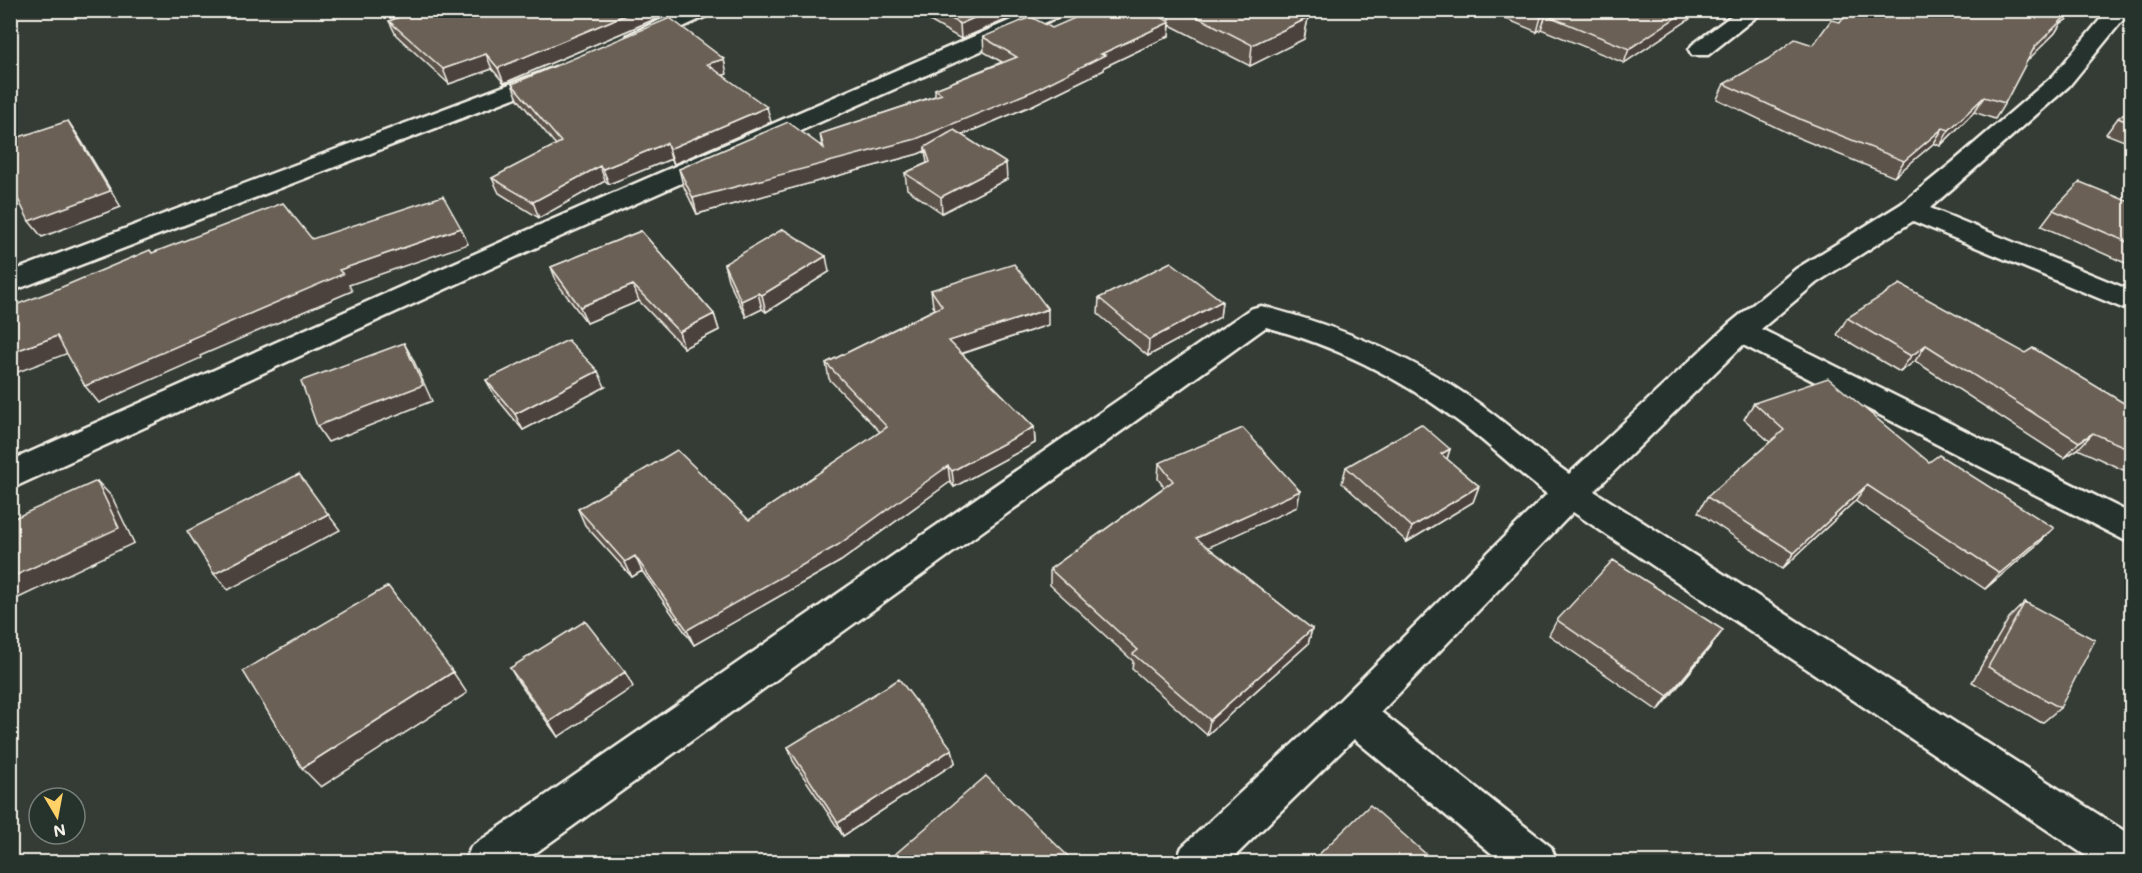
<svg xmlns="http://www.w3.org/2000/svg" width="2142" height="873" font-family="Mali,sans-serif">
	<style>
		.lines { fill: none; stroke-linecap: round; stroke-linejoin: round }
		.street-casing { stroke: #f4f1e8; stroke-width: 5 }
		.street { fill: #26332d; fill-rule: evenodd }
		.wall { fill: #5c534b; stroke: #f4f1e8; stroke-width: 1.5 }
		.shaded-wall { fill: #4b433d; stroke: #f4f1e8; stroke-width: 1.5 }
		.building { fill: #6b6057; stroke: #f4f1e8; stroke-width: 1.5 }
	</style>
	<rect width="100%" height="100%" fill="#343c35"/>
	<filter id="ink" filterUnits="userSpaceOnUse"><feTurbulence type="fractalNoise" baseFrequency=".0167" numOctaves="2"/><feDisplacementMap in="SourceGraphic" scale="12" xChannelSelector="R" yChannelSelector="G"/><feConvolveMatrix kernelMatrix="1 2 1 2 8 2 1 2 1" color-interpolation-filters="sRGB"/></filter>
	<g filter="url(#ink)">
		<g class="lines">
			<!-- street casing -->
			<g class="street-casing">
				<path id="street" d="M682 10H712L709 15 644 45H628L625 40 628 35Z
					M1034 10H1065L1062 15 546 243 10 489V461L526 231Z
					M1739 10H1765L1708 55H1692L1689 50 1692 45Z
					M2108 10H2131L2069 86 1930 208 2132 291V312L1913 221 1816 283 1761 329 2132 514V544L1743 345 1594 491 2132 836V862H2095L1573 512 1381 712 1551 847 1557 862H1502L1354 739 1229 862H1176L1182 847 1339 701 1547 494C1515 470 1487 442 1455 419 1398 377 1334 345 1266 327L523 862H465L471 847 1250 309 1261 306C1339 326 1412 356 1478 403 1509 425 1537 451 1569 474L1729 324 1796 269 1901 204 1953 162 2053 76Z
					M555 67 563 69 567 74 563 79 10 292V272Z"/>
			</g>
			<!-- street -->
			<use href="#street" class="street"/>
		</g>
		<!-- wall -->
		<path class="wall" d="M419 10H653L655 19 504 83 492 69 449 84 396 35 389 21Z
			M914 10H1008V19L961 39 914 12Z
			M1169 10H1292L1308 18 1304 39 1250 66 1170 25 1169 36 1104 67V70L1033 105 962 135 1007 179 942 213 907 189 905 173 927 163 925 151 918 154 697 214 683 185 679 169 822 146 820 134 935 96V89L1002 62 984 52 983 37 1052 28 1169 21Z
			M1485 10H1694L1691 18 1624 63 1541 29 1537 32Z
			M1853 10H2082L2061 23 2055 33 2028 59 2005 103 1995 119 1974 112 1940 146 1934 143 1894 177 1794 136 1717 99 1724 84 1813 45Z
			M727 74 723 75 771 122 674 164 671 159 609 184 605 181 539 218 499 193 492 178 556 145 518 99 512 84Z
			M2132 107V144L2106 134 2118 118Z
			M2132 203V266L2041 226 2053 210Z
			M641 231 714 314 719 330 684 348 639 301 587 323 557 283 551 267Z
			M724 264 829 272 766 312 762 309 746 317 728 280Z
			M931 290 1048 325 962 354 1034 427 1035 443 954 487 950 482 841 561 694 645 642 571 632 577 585 525 578 509 749 520 880 432 829 379 826 363 935 309 933 306Z
			M1099 298 1222 301 1220 317 1148 356 1098 314Z
			M1847 318 2025 353 2132 408V474L2078 449 2064 458 1915 361 1900 372 1837 335Z
			M486 380 605 387 523 430 495 396Z
			M1754 403 1929 462 2054 528 2039 543 1985 589 1855 501 1782 569 1698 512 1707 497 1770 442 1744 419Z
			M1450 449 1447 459 1479 486 1473 502 1407 542 1342 483 1346 467Z
			M1159 463 1300 491 1297 507 1208 547 1312 629 1308 644 1207 735 1132 669 1133 661 1050 585V569L1164 487 1158 479Z
			M2025 602 2060 708 2042 723 1972 682 2009 618Z
			M1557 620 1712 645 1658 711 1549 635Z
			M510 668 625 672 633 687 558 737 519 683Z
			M788 747 952 749 955 763 843 836 793 761Z"/>
		<!-- shaded-wall -->
		<path class="shaded-wall" d="M637 10H653L655 19 504 83 498 68Z
			M992 10H1008V19L961 39 960 24Z
			M1687 10H1694L1691 18 1624 63 1629 49Z
			M2067 10H2082L2061 23 2055 33 2025 63 2034 48 2058 16Z
			M1546 15 1541 29 1537 32 1541 17Z
			M1308 18 1304 39 1250 66 1252 45Z
			M1170 22 1169 36 1104 67V70L1033 105 926 150 925 147V151L918 154 697 214 693 198 1101 54Z
			M486 54 492 69 449 84 443 69Z
			M724 59 727 74 711 79 707 64Z
			M1984 97 1974 112 1940 146 1949 130Z
			M767 107 771 122 674 164 669 149Z
			M68 121 79 137 121 207 42 237 29 221Z
			M1943 128 1934 143 1894 177 1904 161Z
			M667 143 671 159 609 184 603 169Z
			M1006 163 1007 179 942 213 941 197Z
			M600 166 605 181 539 218 533 202Z
			M461 228 468 244 349 285 352 291 200 356 201 358 99 403 85 386 339 270Z
			M826 256 829 272 766 312 762 295Z
			M633 285 639 301 587 323 580 307Z
			M758 293 762 309 746 317 741 301Z
			M1222 301 1220 317 1148 356 1149 340Z
			M1048 309V325L951 357 949 341Z
			M714 314 719 330 684 348 679 332Z
			M57 336 71 352 10 375V353Z
			M404 343 413 359 432 401 328 442 317 426Z
			M1926 345 1915 361 1900 372 1911 356Z
			M598 371 605 387 523 430 515 414Z
			M1034 427 1035 443 954 487 952 471Z
			M2093 433 2078 449 2064 458 2079 442Z
			M1450 449 1445 465 1441 454Z
			M948 466 950 482 841 561 694 645 687 630Z
			M97 481 112 497 134 543 10 602V578Z
			M1867 485 1855 501 1782 569 1794 553Z
			M1479 486 1473 502 1407 542 1412 527Z
			M1300 491 1297 507 1194 554 1196 538Z
			M328 514 340 530 228 590 214 574Z
			M2054 528 2039 543 1985 589 2000 573Z
			M635 556 642 571 632 577 625 562Z
			M1312 629 1308 644 1207 735 1210 720Z
			M1723 630 1712 645 1658 711 1668 696Z
			M453 672 467 693 321 787 302 768Z
			M625 672 633 687 558 737 549 722Z
			M952 749 955 763 843 836 838 823Z"/>
		<!-- building -->
		<path class="building" d="M419 10H637L498 68 486 54 443 69 389 21Z
			M936 10H992L960 24Z
			M1093 10H1148L1170 22 1101 54 1105 55 1033 91 916 139 693 198 679 169 788 122 824 148 820 134 942 94 935 89 1017 57 983 37 1031 17 1052 28Z
			M1184 10H1292L1308 18 1252 45Z
			M1524 10H1687L1629 49 1546 15 1541 17Z
			M1853 10H2067L2058 16 2064 18 2034 48 2005 103 1984 97 1949 130 1943 128 1904 161 1802 120 1724 84 1768 59 1795 39 1813 45 1831 20 1840 22Z
			M670 18 724 59 707 64 767 107 669 149 667 143 603 169 600 166 533 202 492 178 561 142 512 84Z
			M2132 107V124L2118 118Z
			M68 121 110 191 29 221 10 183V140Z
			M954 130 1006 163 941 197 905 173 930 162 925 147Z
			M2080 182 2132 203V244L2053 210Z
			M443 196 461 228 339 270 343 274 188 340 189 341 85 386 57 336 10 353V307L50 292 150 250 152 253 283 203 312 239Z
			M783 229 826 256 762 295 758 293 741 301 724 264Z
			M641 231 714 314 679 332 633 285 580 307 551 267Z
			M1171 262 1222 301 1149 340 1099 298Z
			M1014 264 1048 309 949 341 1034 427 952 471 948 466 838 545 687 630 635 556 625 562 578 509 677 450 749 520 887 427 826 363 942 306 931 290Z
			M1900 284 2025 353 2033 348 2132 408V450L2093 433 2079 442 1926 345 1911 356 1847 318Z
			M568 340 598 371 515 414 486 380Z
			M404 343 423 385 317 426 301 381Z
			M1828 378 1929 462 1939 455 2054 528 2000 573 1867 485 1794 553 1707 497 1784 430 1754 403Z
			M1421 424 1450 449 1441 454 1479 486 1412 527 1346 467Z
			M1243 428 1300 491 1196 538 1312 629 1210 720 1133 654 1138 650 1050 569 1173 481 1159 463Z
			M299 474 328 514 214 574 187 531Z
			M97 481 119 528 10 578V520Z
			M1613 560 1723 630 1668 696 1557 620Z
			M388 586 453 672 302 768 243 671Z
			M2025 602 2095 640 2060 708 1988 667Z
			M585 621 625 672 549 722 510 668Z
			M899 679 952 749 838 823 788 747Z
			M986 776 1074 862H886Z
			M1370 805 1435 862H1311Z"/>
	</g>
	<!-- margin -->
	<rect width="2142" height="873" fill="none" stroke="#26332d" stroke-width="36"/>
	<rect x="18" y="18" width="2106" height="837" fill="none" stroke="#f4f1e8" stroke-width="2" filter="url(#ink)"/>
	<!-- north arrow -->
	<g transform="translate(57 816) rotate(170)"><circle r="28" fill="#26332d" stroke="#787f78" stroke-width="1.5"/>
	<path d="M0-4.5L10 22L0 15L-10 22Z" fill="#ffd166"/>
	<text y="-9" font-size="16" font-weight="bold" text-anchor="middle" fill="#f4f1e8">N</text>
	</g>
</svg>
